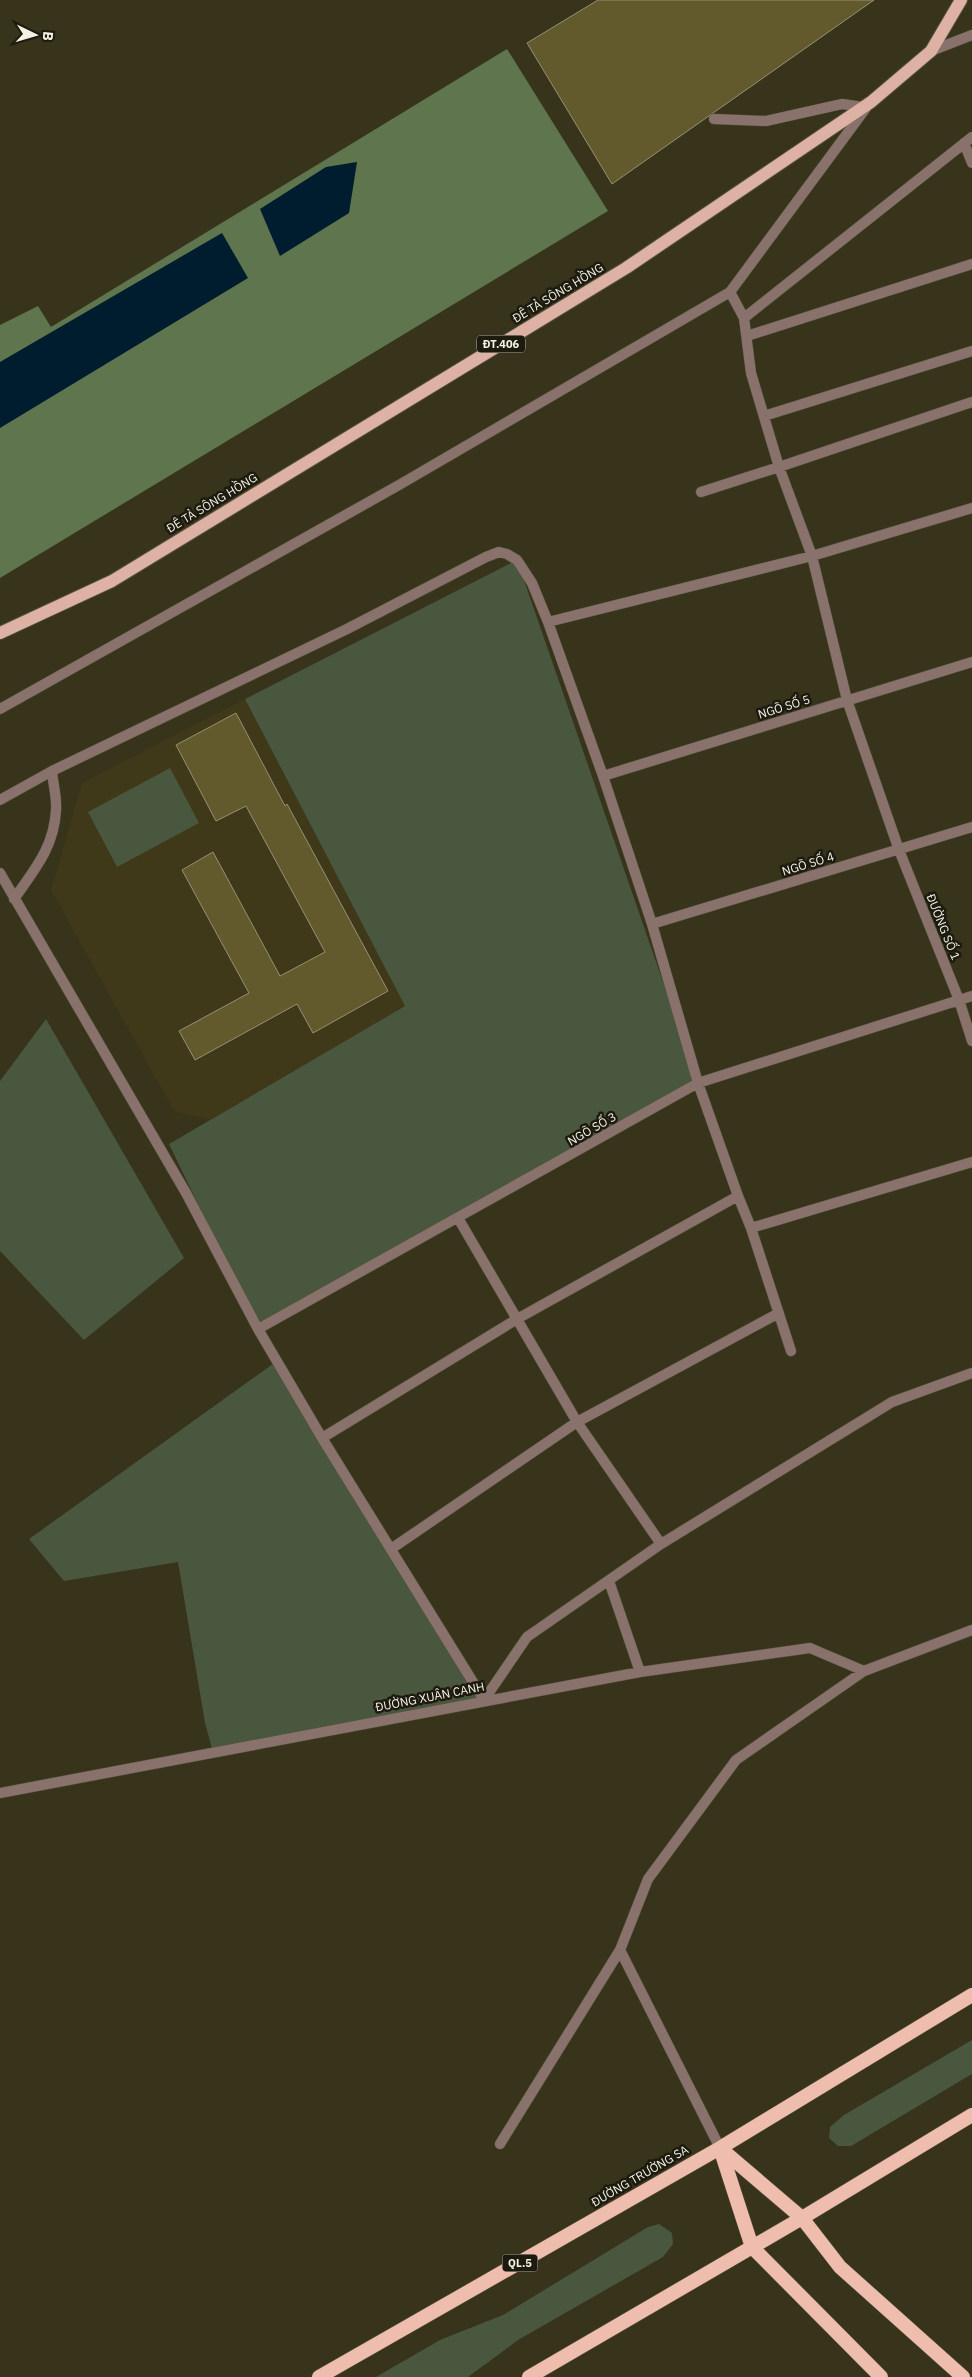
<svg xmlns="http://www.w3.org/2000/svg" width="972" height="2377" font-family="'IBM Plex Sans',sans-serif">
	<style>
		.built { fill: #3f3919 }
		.green { fill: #49573f }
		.forest { fill: #5e754d }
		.water { fill: #001c2f }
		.building { fill: #62592c; stroke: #969176 }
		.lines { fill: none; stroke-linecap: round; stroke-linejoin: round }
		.minor-casing { stroke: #56523b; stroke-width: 11 }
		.tertiary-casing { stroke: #56523b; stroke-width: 11 }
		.primary-casing { stroke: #56523b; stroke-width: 14 }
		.trunk-casing { stroke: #56523b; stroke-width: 15 }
		.minor { stroke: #88726b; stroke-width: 10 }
		.tertiary { stroke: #88726b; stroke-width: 10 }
		.primary { stroke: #ddb1a3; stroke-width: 12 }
		.trunk { stroke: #eebdae; stroke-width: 14 }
		.labels { text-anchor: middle; stroke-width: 5; stroke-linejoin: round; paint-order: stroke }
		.shield { fill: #1d1b10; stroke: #b4b2a4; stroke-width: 1 }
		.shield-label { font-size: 11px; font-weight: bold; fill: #f4f2e3 }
		.street-label { font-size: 12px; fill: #f4f2e3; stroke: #1d1b10 }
	</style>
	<rect width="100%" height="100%" fill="#38331b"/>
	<!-- built -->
	<path class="built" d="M245 699 405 1006 209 1120 174 1111 51 890 82 783Z"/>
	<!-- green -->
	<path class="green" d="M517 560 698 1083 258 1329 169 1144 405 1006 245 699Z
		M170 768 199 823 117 867 88 812Z
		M46 1019 184 1258 84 1340 0 1251V1081Z
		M277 1361 484 1700 213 1752 205 1723 178 1562 64 1581 29 1539Z
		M972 2040V2074L851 2146H838L829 2138 830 2127 844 2115Z
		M659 2224 672 2233 673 2244 663 2257 518 2340 468 2377H376L440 2340 503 2315 648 2227Z"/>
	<!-- forest -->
	<path class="forest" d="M507 49 608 211 0 578V325L38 306 51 327Z"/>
	<!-- water -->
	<path class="water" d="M357 162 349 213 280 256 260 209 326 167Z
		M222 233 248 278 0 428V362Z"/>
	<!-- building -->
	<path class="building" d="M598 0H874L612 184 527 43Z
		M236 713 285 806 287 804 388 991 313 1033 297 1004 195 1060 179 1031 249 993 182 870 213 852 280 976 325 952 246 806 216 821 176 745Z"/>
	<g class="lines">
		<!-- minor casing -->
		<g class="minor-casing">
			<path id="minor" d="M866 108 730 292 744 318 751 373 779 467 812 556 847 700 899 850 959 1000 972 1041
				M714 119 766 121 842 104 863 107
				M964 143 972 163
				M744 318 972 137
				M747 336 972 264
				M764 416 972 351
				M701 492 779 467 972 402
				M548 622 812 556 972 508
				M0 709 399 485 730 292
				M603 776 972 662
				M0 800 52 771 347 629 486 557 499 552 507 554 517 560 532 583 548 622 603 776 652 924 698 1083 738 1196 751 1228 791 1351
				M0 873 186 1193 258 1329 322 1438 484 1700 527 1637 661 1544 892 1402 972 1373
				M14 899C34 870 54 848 56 810 57 797 53 784 52 771
				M652 924 972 827
				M458 1218 577 1422 661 1544
				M751 1228 972 1162
				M258 1329 698 1083 972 996
				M322 1438 517 1319 738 1196
				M391 1549 577 1422 779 1313
				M609 1581 640 1672
				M0 1793 640 1672 810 1648 864 1671
				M500 2144 620 1950
				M720 2148 620 1950 648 1879 736 1760 864 1671 972 1630"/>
		</g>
		<!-- tertiary casing -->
		<g class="tertiary-casing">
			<path id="tertiary" d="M931 51 972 35"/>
		</g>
		<!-- primary casing -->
		<g class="primary-casing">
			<path id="primary" d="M0 633 112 581 626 268 871 102 931 51 961 0"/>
		</g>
		<!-- trunk casing -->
		<g class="trunk-casing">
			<path id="trunk" d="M720 2148 802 2218 840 2267 963 2377
				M720 2148 752 2247 881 2377
				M319 2377 720 2148 972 1995
				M529 2377 802 2218 972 2115"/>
		</g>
		<!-- minor -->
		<use href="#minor" class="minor"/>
		<!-- tertiary -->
		<use href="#tertiary" class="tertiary"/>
		<!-- primary -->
		<use href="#primary" class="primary"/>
		<!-- trunk -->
		<use href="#trunk" class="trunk"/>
	</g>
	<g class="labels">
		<!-- shield labels -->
		<g class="shield">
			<rect x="477" y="335.5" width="48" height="17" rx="4"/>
			<rect x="502.5" y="2254.5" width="35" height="17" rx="4"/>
		</g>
		<g class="shield-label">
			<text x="501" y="348">ĐT.406</text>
			<text x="520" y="2267">QL.5</text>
		</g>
		<!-- street labels -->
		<g class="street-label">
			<text transform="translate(558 293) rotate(-31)" y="4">ĐÊ TẢ SÔNG HỒNG</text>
			<text transform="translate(212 503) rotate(-31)" y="4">ĐÊ TẢ SÔNG HỒNG</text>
			<text transform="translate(784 707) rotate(-17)" y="4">NGÕ SỐ 5</text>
			<text transform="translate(808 864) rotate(-17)" y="4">NGÕ SỐ 4</text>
			<text transform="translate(943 927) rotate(68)" y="4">ĐƯỜNG SỐ 1</text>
			<text transform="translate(592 1129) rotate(-30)" y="4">NGÕ SỐ 3</text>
			<text transform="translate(430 1697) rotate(-11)" y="4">ĐƯỜNG XUÂN CANH</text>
			<text transform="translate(640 2176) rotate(-30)" y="4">ĐƯỜNG TRƯỜNG SA</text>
		</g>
	</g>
	<!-- north arrow -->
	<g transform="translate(35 35) rotate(95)" stroke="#1d1b10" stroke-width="4" paint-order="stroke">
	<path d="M0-4L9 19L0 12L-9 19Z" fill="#f4f2e3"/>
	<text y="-8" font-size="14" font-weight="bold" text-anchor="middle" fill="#f4f2e3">B</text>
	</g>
</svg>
